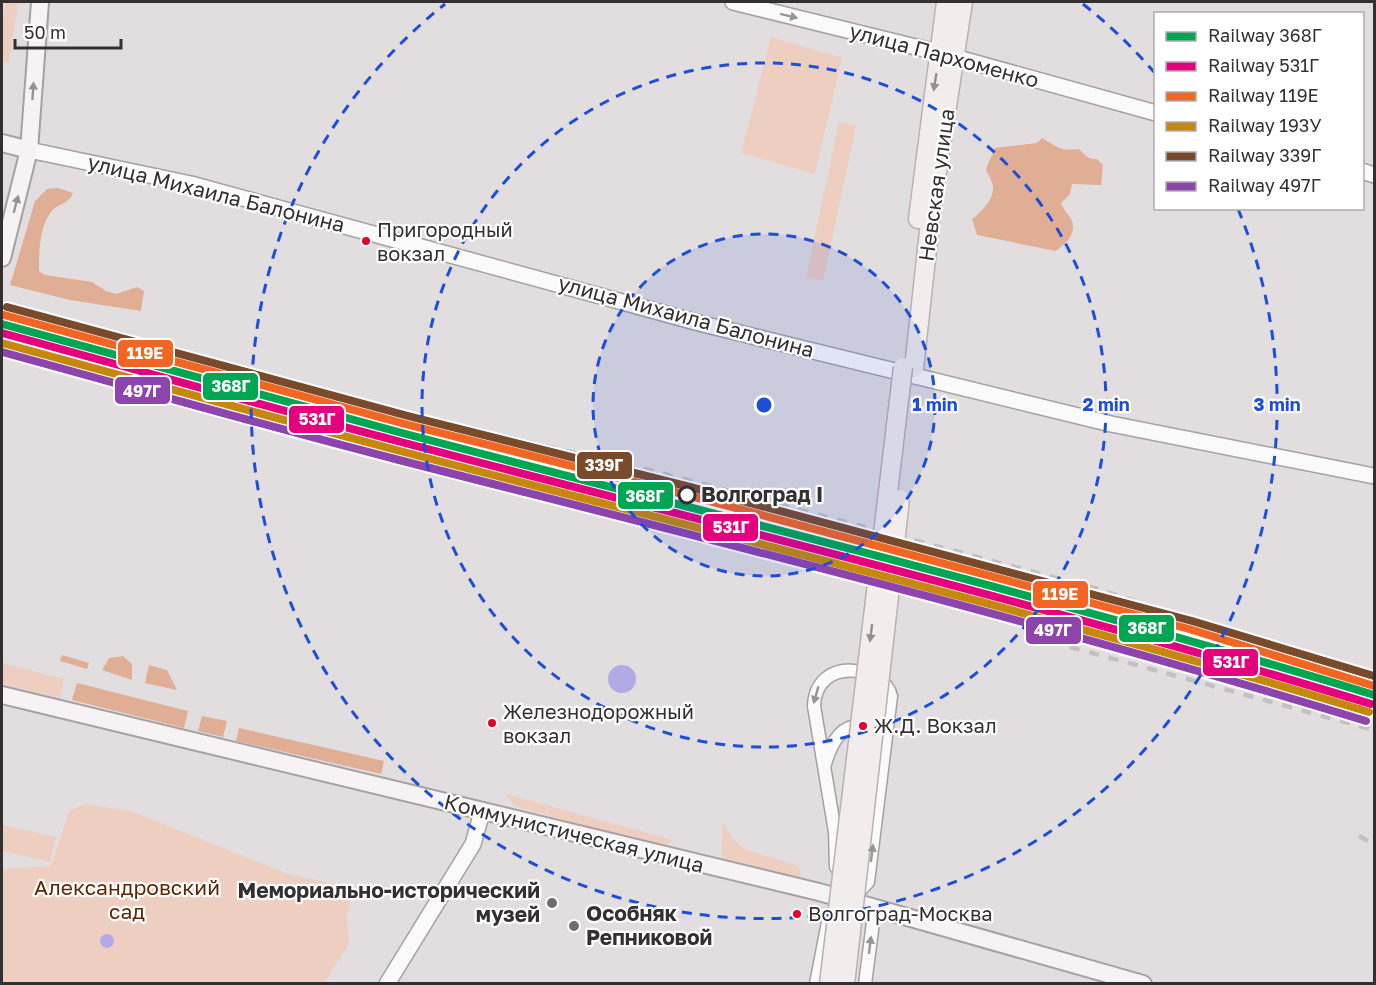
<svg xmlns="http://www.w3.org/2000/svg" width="1376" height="985" font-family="'Golos Text',sans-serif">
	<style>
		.green { fill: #edcec0 }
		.forest { fill: #dfae95 }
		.water { fill: #b2aae6 }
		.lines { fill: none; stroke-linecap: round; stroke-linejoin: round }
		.minor-casing { stroke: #a4a1a2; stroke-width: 15 }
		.tertiary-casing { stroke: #a4a1a2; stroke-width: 18 }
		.secondary-casing { stroke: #a4a1a2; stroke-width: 20 }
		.primary-casing { stroke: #bdafb0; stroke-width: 21 }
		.minor { stroke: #fbfafa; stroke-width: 12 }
		.tertiary { stroke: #fbfafa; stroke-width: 15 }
		.secondary { stroke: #f7f3f4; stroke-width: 16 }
		.primary { stroke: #f3ecec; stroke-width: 18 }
		.rail { stroke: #c2c1c1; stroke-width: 4.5; stroke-dasharray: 10 10; stroke-linecap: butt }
		.primary-bridge-casing { stroke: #bdafb0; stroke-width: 21; stroke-linecap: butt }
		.primary-bridge { stroke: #f3ecec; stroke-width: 18 }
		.rail-1-casing { stroke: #fff; stroke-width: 12 }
		.rail-2-casing { stroke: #fff; stroke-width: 12 }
		.rail-3-casing { stroke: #fff; stroke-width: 12 }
		.rail-4-casing { stroke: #fff; stroke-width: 12 }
		.rail-5-casing { stroke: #fff; stroke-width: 12 }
		.rail-6-casing { stroke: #fff; stroke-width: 12 }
		.rail-1 { stroke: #00a651; stroke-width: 8 }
		.rail-2 { stroke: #e5007d; stroke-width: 8 }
		.rail-3 { stroke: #f26522; stroke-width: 8 }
		.rail-4 { stroke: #c6880c; stroke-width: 8 }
		.rail-5 { stroke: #7a4b2a; stroke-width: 8 }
		.rail-6 { stroke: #8e44ad; stroke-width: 8 }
		.oneway { fill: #989596 }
		.oneway2 { fill: #948e8f }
		.oneway3 { fill: #969293 }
		.ring { fill: none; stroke: #1d4ed8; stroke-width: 3; stroke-dasharray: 10 8 }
		.bus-dot { fill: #e4002b; stroke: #fff; stroke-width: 2 }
		.stop-dot { fill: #fff; stroke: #343032; stroke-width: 3 }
		.poi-dot { fill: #716d6f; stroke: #fff; stroke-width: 2 }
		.labels { text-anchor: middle; stroke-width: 4.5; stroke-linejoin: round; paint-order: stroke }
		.bus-label { font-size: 20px; fill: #343032; stroke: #fff; text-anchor: start }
		.street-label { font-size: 21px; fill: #343032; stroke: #fff }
		.stop-label { font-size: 21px; font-weight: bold; fill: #343032; stroke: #fff; text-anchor: start }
		.park-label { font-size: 21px; fill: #5d2702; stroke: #fff }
		.poi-label { font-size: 21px; font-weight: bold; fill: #343032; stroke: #fff; text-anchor: end }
		.centre { fill: #1d4ed8; stroke: #fff; stroke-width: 3 }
		.ring-label { font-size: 18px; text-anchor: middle; font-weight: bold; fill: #1d4ed8; stroke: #fff; stroke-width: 4.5; stroke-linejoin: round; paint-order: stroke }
		.line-badge { stroke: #fff; stroke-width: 2 }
		.badge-label { font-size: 16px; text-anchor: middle; font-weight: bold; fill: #fff }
	</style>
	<rect width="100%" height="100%" fill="#e2dee0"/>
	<!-- green -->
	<path class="green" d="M5 2H18L9 63 2 62V26Z
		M771 37 842 58 815 174 741 153Z
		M839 122 856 126 823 281 806 277Z
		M2 663 64 679 60 698 2 684Z
		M506 794 673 840 663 848 514 806Z
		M85 804 131 811 288 874 353 888 347 917 349 944 324 983 107 984C73 979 36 984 2 984V869L51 866 69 811Z
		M723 822 732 838 746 850 797 865 800 869V881L723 860 721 855Z
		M2 825 56 837 50 862 2 851Z"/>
	<!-- forest -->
	<path class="forest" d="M1042 138C1057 146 1059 152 1079 149 1085 155 1088 160 1097 159L1103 165 1101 185 1072 184 1070 194 1061 203C1063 210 1068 213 1071 219 1078 233 1066 243 1056 251L977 235 972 219C981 213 994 199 993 187 993 182 988 175 986 169L995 148 1037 143Z
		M58 188 73 193C67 206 60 202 52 211 39 226 39 253 39 271L45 275 92 282 106 291 116 294 137 287 144 291 141 311 70 300 10 285 35 201 47 189Z
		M62 655 89 663 87 669 60 661Z
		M123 656 132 664V680L102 670 109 658Z
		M149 665 167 670 177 690 145 683Z
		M77 683 188 711 184 728 72 700Z
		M202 716 227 721 223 737 198 731Z
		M239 728 384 761 381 774 236 741Z"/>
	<!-- water -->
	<path class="water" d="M608 679a14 14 0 1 1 28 0a14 14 0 1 1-28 0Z
		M100 941a7 7 0 1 1 14 0a7 7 0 1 1-14 0Z"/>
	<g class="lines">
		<!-- minor casing -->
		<g class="minor-casing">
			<path id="minor" d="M825 764C831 743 842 721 867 727
				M836 867 835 832 814 706C816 655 884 666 891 696L868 882 855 896
				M816 984 829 917
				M865 984 875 907"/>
		</g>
		<!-- tertiary casing -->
		<g class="tertiary-casing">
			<path id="tertiary" d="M733 2 940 53 1156 113
				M29 150 191 184 699 323 1111 424 1374 476
				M1362 171 1374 175
				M387 984 473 844 482 812"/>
		</g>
		<!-- secondary casing -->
		<g class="secondary-casing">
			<path id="secondary" d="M2 143 29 150
				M2 258 29 150 40 2
				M2 695 819 892 1143 984"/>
		</g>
		<!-- primary casing -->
		<g class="primary-casing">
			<path id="primary" d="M918 219 946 2
				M914 368 932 204 963 2"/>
		</g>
		<!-- minor -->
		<use href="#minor" class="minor"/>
		<!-- tertiary -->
		<use href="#tertiary" class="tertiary"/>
		<!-- secondary -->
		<use href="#secondary" class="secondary"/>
		<!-- primary -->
		<use href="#primary" class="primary"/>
		<!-- rail -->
		<path class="rail" d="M174 370 394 411 654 471 1098 589 1374 680
			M1070 647 1374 730
			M1359 836 1374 844"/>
		<!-- primary-bridge casing -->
		<g class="primary-bridge-casing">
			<path id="primary-bridge" d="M829 984 903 367
				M845 984 900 499"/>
		</g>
		<!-- primary-bridge -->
		<use href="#primary-bridge" class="primary-bridge"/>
		<!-- rail-1 casing -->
		<g class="rail-1-casing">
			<path id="rail-1" d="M2 324C135 360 268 397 402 433 727 518 1053 597 1374 695"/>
		</g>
		<!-- rail-2 casing -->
		<g class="rail-2-casing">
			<path id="rail-2" d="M2 333C135 369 267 407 401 442 725 527 1051 606 1371 704"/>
		</g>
		<!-- rail-3 casing -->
		<g class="rail-3-casing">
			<path id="rail-3" d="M4 315 405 424 687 495 1189 629 1374 686"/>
		</g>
		<!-- rail-4 casing -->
		<g class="rail-4-casing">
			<path id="rail-4" d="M2 343C134 379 267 416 400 451 724 535 1049 615 1369 712"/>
		</g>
		<!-- rail-5 casing -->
		<g class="rail-5-casing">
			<path id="rail-5" d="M7 307 408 416 690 487 1192 621 1374 676"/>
		</g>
		<!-- rail-6 casing -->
		<g class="rail-6-casing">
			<path id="rail-6" d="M2 352C134 388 266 426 399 460 723 543 1047 623 1366 721"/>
		</g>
		<!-- rail-1 -->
		<use href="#rail-1" class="rail-1"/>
		<!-- rail-2 -->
		<use href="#rail-2" class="rail-2"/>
		<!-- rail-3 -->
		<use href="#rail-3" class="rail-3"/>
		<!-- rail-4 -->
		<use href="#rail-4" class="rail-4"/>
		<!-- rail-5 -->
		<use href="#rail-5" class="rail-5"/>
		<!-- rail-6 -->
		<use href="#rail-6" class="rail-6"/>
	</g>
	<!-- one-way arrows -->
	<defs><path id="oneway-solid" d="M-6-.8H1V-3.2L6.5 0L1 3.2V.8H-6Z" transform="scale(1.5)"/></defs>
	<g class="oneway">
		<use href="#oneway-solid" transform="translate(789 16) rotate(14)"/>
		<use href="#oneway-solid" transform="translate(816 695) rotate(106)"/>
		<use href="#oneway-solid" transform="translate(872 853) rotate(-83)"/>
		<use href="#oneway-solid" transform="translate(870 945) rotate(-83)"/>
	</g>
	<g class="oneway2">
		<use href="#oneway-solid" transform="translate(935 82) rotate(99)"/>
		<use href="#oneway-solid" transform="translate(871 633) rotate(97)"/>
	</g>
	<g class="oneway3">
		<use href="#oneway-solid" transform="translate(33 91) rotate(-86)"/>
		<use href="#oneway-solid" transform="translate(16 204) rotate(-75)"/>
	</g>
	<!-- distance rings -->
	<circle cx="764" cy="405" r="171" fill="#1d4ed8" fill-opacity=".12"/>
	<g class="ring">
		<circle cx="764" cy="405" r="171"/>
		<circle cx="764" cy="405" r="342"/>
		<path d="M1083 4A513 513 0 0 1 1154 72M1238 209A513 513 0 1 1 445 4"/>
	</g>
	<!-- markers -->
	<g class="bus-dot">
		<circle cx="366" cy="241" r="5"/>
		<circle cx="492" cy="723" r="5"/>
		<circle cx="863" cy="726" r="5"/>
		<circle cx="797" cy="914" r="5"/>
	</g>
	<circle class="stop-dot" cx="687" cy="495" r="8"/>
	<g class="poi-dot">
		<circle cx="552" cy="903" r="6"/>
		<circle cx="574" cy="926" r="6"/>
	</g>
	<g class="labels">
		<!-- bus labels -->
		<g class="bus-label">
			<text x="377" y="237">Пригородный<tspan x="377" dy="24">вокзал</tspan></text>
			<text x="503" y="719">Железнодорожный<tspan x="503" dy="24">вокзал</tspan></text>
			<text x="874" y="733">Ж.Д. Вокзал</text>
			<text x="808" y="921">Волгоград-Москва</text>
		</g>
		<!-- street labels -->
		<g class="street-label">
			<text transform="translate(944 56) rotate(15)" y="7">улица Пархоменко</text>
			<text transform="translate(937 185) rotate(-82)" y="7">Невская улица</text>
			<text transform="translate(216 194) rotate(14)" y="7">улица Михаила Балонина</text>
			<text transform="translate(686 317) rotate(15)" y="7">улица Михаила Балонина</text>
			<text transform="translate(574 834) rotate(14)" y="7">Коммунистическая улица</text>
		</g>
		<!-- stop labels -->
		<g class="stop-label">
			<text x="701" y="502">Волгоград I</text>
		</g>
		<!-- park labels -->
		<g class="park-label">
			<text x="127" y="895">Александровский<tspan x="127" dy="24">сад</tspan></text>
		</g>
		<!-- poi labels -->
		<g class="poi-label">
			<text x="540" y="898">Мемориально-исторический<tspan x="540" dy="24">музей</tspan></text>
			<text x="586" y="921" text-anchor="start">Особняк<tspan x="586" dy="24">Репниковой</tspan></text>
		</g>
	</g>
	<circle cx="764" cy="405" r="9" class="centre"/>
	<g class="ring-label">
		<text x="935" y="411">1 min</text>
		<text x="1106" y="411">2 min</text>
		<text x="1277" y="411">3 min</text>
	</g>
	<g class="line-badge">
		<rect x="117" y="339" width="57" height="29" rx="6" fill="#f26522"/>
		<rect x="202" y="372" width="57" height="29" rx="6" fill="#00a651"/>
		<rect x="114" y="376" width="57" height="29" rx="6" fill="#8e44ad"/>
		<rect x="288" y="405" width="57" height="29" rx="6" fill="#e5007d"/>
		<rect x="576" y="451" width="57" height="29" rx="6" fill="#7a4b2a"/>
		<rect x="617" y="481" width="57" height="29" rx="6" fill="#00a651"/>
		<rect x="702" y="513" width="57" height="29" rx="6" fill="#e5007d"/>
		<rect x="1032" y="580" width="57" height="29" rx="6" fill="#f26522"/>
		<rect x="1118" y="614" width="57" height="29" rx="6" fill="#00a651"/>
		<rect x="1025" y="616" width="57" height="29" rx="6" fill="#8e44ad"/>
		<rect x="1202" y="648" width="57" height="29" rx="6" fill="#e5007d"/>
	</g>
	<g class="badge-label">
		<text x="145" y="359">119Е</text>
		<text x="231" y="392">368Г</text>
		<text x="142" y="397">497Г</text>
		<text x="317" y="425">531Г</text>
		<text x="604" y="471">339Г</text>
		<text x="645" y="502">368Г</text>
		<text x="731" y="533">531Г</text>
		<text x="1060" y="600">119Е</text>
		<text x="1147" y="634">368Г</text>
		<text x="1053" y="636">497Г</text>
		<text x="1231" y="668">531Г</text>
	</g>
	<!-- border -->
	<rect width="1376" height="985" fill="none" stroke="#343032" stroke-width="6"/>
	<!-- legend -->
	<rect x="1154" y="12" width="210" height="198" fill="#ffffff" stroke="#aeacad" stroke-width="1.5"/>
	<rect x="1166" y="32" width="30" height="9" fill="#00a651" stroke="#aeacad" stroke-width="1.5"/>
	<text x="1208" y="42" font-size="18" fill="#343032">Railway 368Г</text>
	<rect x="1166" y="62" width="30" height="9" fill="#e5007d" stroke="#aeacad" stroke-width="1.5"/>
	<text x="1208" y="72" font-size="18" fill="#343032">Railway 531Г</text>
	<rect x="1166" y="92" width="30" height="9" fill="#f26522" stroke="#aeacad" stroke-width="1.5"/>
	<text x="1208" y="102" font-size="18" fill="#343032">Railway 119Е</text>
	<rect x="1166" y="122" width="30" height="9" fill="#c6880c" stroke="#aeacad" stroke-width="1.5"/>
	<text x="1208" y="132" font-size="18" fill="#343032">Railway 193У</text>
	<rect x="1166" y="152" width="30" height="9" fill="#7a4b2a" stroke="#aeacad" stroke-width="1.5"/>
	<text x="1208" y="162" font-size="18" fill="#343032">Railway 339Г</text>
	<rect x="1166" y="182" width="30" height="9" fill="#8e44ad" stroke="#aeacad" stroke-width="1.5"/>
	<text x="1208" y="192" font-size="18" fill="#343032">Railway 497Г</text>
	<!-- scale -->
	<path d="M15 39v9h106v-9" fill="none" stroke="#343032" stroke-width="3"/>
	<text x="24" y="39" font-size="18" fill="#343032" stroke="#ffffff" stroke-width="4.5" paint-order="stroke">50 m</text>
</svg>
